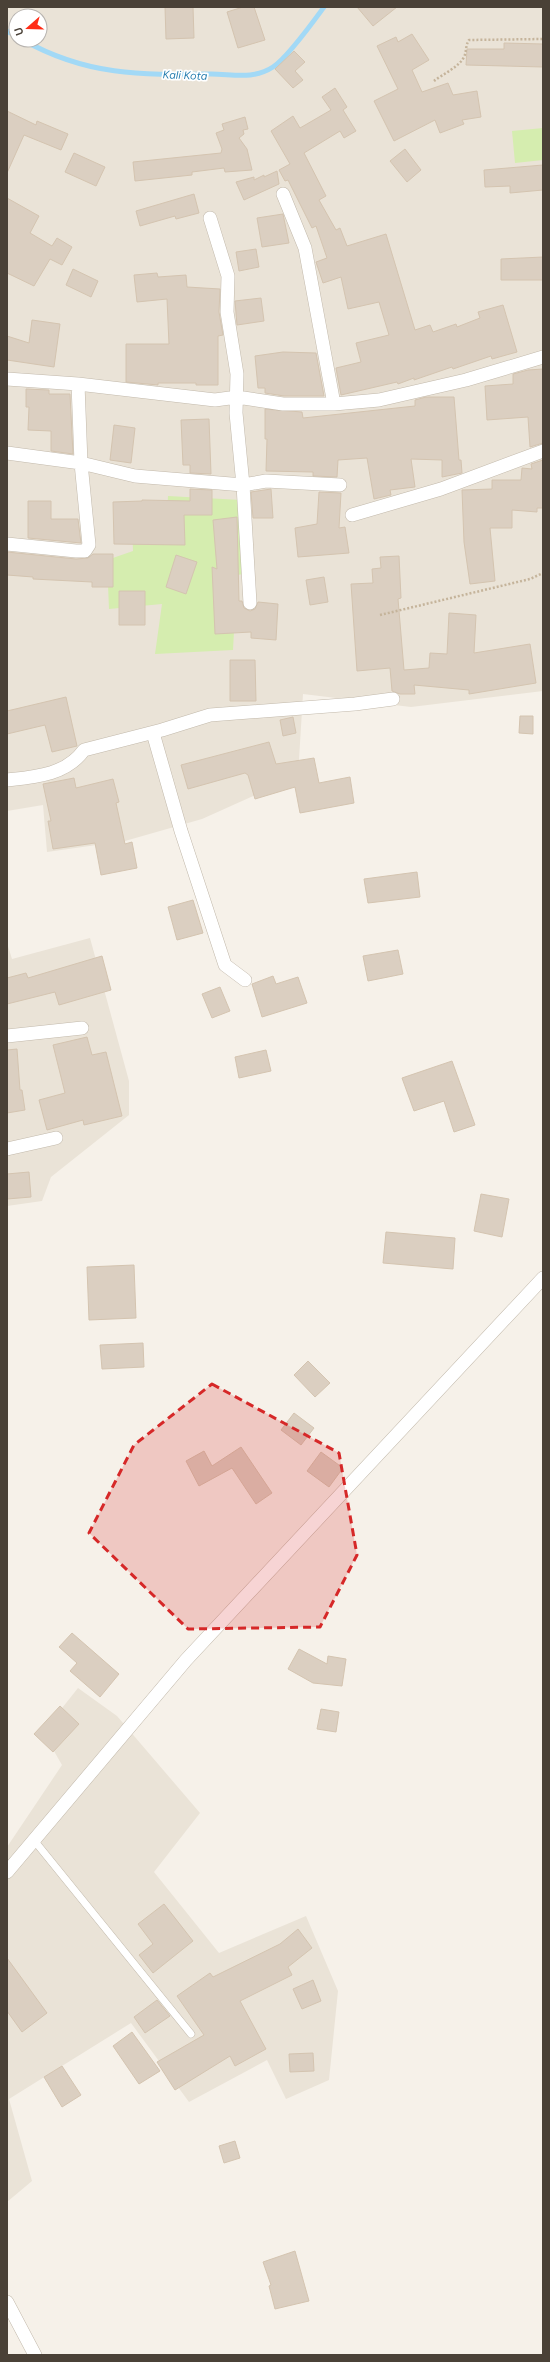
<svg xmlns="http://www.w3.org/2000/svg" width="550" height="2362" font-family="Figtree,sans-serif">
	<style>
		.residential { fill: #eae3d7; fill-rule: evenodd }
		.green { fill: #d5edaf }
		.lines { fill: none; stroke-linecap: round; stroke-linejoin: round }
		.stream { stroke: #a2d9f6; stroke-width: 5 }
		.building { fill: #dbcfc1; stroke: #d4c4b0 }
		.lane-casing { stroke: #c2b9ab; stroke-width: 8 }
		.street-casing { stroke: #c2b9ab; stroke-width: 14 }
		.path { stroke: #c5b49b; stroke-width: 2.5; stroke-dasharray: 2 2; stroke-linecap: butt }
		.lane { stroke: #fff; stroke-width: 7 }
		.street { stroke: #fff; stroke-width: 13 }
		.marked { fill: #d62828; fill-opacity: 0.2; stroke: #d62828; stroke-width: 3; stroke-dasharray: 8 5; stroke-linejoin: round }
		.labels { text-anchor: middle; stroke-width: 3.5; stroke-linejoin: round; paint-order: stroke }
		.water-label { font-size: 11px; font-style: italic; fill: #247cae; stroke: #fff }
	</style>
	<rect width="100%" height="100%" fill="#f6f1e9"/>
	<!-- residential -->
	<path class="residential" d="M7 7H543V691L411 707 303 694 298 776 202 819 125 841 47 852 43 805 7 811ZM16 16H40V40H16Z
		M90 938 129 1081V1115L51 1177 42 1201 7 1206V943L12 959Z
		M78 1688 117 1716 200 1813 154 1872 219 1953 306 1916 338 1991 329 2080 286 2099 267 2060 189 2102 131 2023 9 2099 32 2181 7 2202V1847L62 1765 43 1732Z"/>
	<!-- green -->
	<path class="green" d="M543 128V160L515 163 512 131Z
		M168 496 241 500 250 573 237 575 233 650 155 654 162 604 109 609 107 560 133 551 132 524 167 518Z"/>
	<g class="lines">
		<!-- stream -->
		<path class="stream" d="M7 31 16 36
			M23 40C87 76 141 75 211 74 233 74 253 80 273 67 288 57 313 22 324 7"/>
	</g>
	<!-- building -->
	<path class="building" d="M165 7H193L194 38 166 39Z
		M243 7H254L265 40 238 48 227 12Z
		M357 7H397L373 26Z
		M412 34 429 60 412 70 422 92 448 83 453 95 477 91 481 117 462 120 464 124 440 133 435 120 394 141 374 101 398 89 377 46 396 37 398 42Z
		M504 43 543 44V67L466 65 467 49H504Z
		M294 51 305 62 295 71 303 80 293 88 275 69Z
		M335 88 347 107 343 110 356 131 344 138 340 131 304 153 326 196 319 200 336 230 340 228 347 246 386 234 415 330 430 325 433 332 456 324 457 327 480 318 478 312 503 305 517 352 492 359 491 356 453 369 452 367 414 380V378L398 384 397 382 341 395 336 368 361 362 356 343 389 335 379 302 348 309 341 277 323 283 316 262 327 258 316 226 312 228 288 180 285 181 279 170 290 164 271 131 293 116 300 128 331 110 322 97Z
		M7 111 36 125 37 121 68 134 61 150 24 135 7 173Z
		M245 117 248 129 243 130 244 134 239 138 247 149 252 170 225 172 224 168 192 172V175L135 181 133 162 221 153 222 149 216 133 224 130 222 124Z
		M405 149 421 170 407 182 390 161Z
		M74 153 105 167 96 186 65 172Z
		M543 165V190L510 193V186L485 187 484 170Z
		M277 171 279 184 244 200 236 182 254 177V180L264 175V177Z
		M194 194 199 213 176 219 175 216 140 226 136 211Z
		M7 198 39 216 30 233 52 246 57 238 72 247 62 265 50 259 34 286 7 273Z
		M283 214 289 243 262 247 257 218Z
		M256 249 259 267 239 271 236 252Z
		M543 257V280H501V259Z
		M73 269 98 281 91 297 66 285Z
		M157 273 158 277 186 275 187 287 220 289 219 312 223 335 218 336V385H196V383H158V385L126 382V344H169L167 299 137 302 134 275Z
		M261 298 264 321 237 325 235 301Z
		M32 320 60 324 54 367 7 360V336L29 343Z
		M283 352 316 353 324 396H284L265 393V388H258L255 356Z
		M543 369V443L530 447 528 417 487 420 485 386 513 384V374L528 370Z
		M26 389 49 390V394H70L73 454 51 451V431L28 430 29 407H26Z
		M426 397H454L459 460H461L462 473 442 477V460L411 459 415 487 390 490 391 495 374 499 367 458 338 460 337 477 313 476V472L266 471 267 439H265V409L302 412 303 418 415 406V400Z
		M209 419 211 474 190 473V465H183L181 420Z
		M114 425 135 428 131 463 110 460Z
		M543 460V508H537V512L512 510V528H490L495 581 470 584 464 542 462 490 492 489V480H521L522 468 532 469 531 464Z
		M190 489 212 490V515H184L185 545 114 544 113 502 142 501V500L190 501Z
		M271 489 273 518H253L251 492Z
		M319 492 341 493 339 528 345 527 349 553 298 557 295 528 317 524Z
		M28 501H51V519H78L81 543 28 538Z
		M237 517 239 601H242L244 608 250 611 255 609 258 602 278 604 276 640 251 638V632L215 634 212 567 217 569 213 520Z
		M7 552 76 559 88 558 93 554H113V587H92V582L33 579V577L7 575Z
		M176 555 197 562 186 594 166 587Z
		M399 556 401 598 398 599 404 670 429 668 430 653 447 654 449 613 476 615 474 653 530 644 536 683 469 694V690L414 685 415 694H400L392 691 390 668 357 671 351 584 373 583 372 569 381 568 380 557Z
		M324 577 328 602 310 605 306 580Z
		M119 591H145V625H119Z
		M230 660H255L256 701H230Z
		M66 697 77 746 52 752 45 725 7 734V711Z
		M520 716H533V734L519 733Z
		M293 717 296 733 283 736 280 720Z
		M269 742 276 764 314 758 319 783 350 777 354 803 300 813 295 787 255 799 248 775 245 773 188 789 181 765Z
		M74 778 76 788 113 779 119 802 116 803 125 844 132 842 137 868 101 875 95 843 53 849 48 821H51L43 784Z
		M417 872 420 897 368 903 364 879Z
		M193 900 203 933 177 940 168 907Z
		M398 950 403 974 368 981 363 956Z
		M102 956 111 990 59 1005 55 992 7 1004V978L26 973 28 978Z
		M273 976 276 984 298 977 307 1003 262 1017 252 984Z
		M220 987 230 1011 212 1018 202 994Z
		M87 1037 92 1055 106 1052 122 1116 84 1125 83 1120 47 1130 39 1100 65 1093 53 1045Z
		M17 1049 20 1090H22L25 1110 7 1113V1050Z
		M266 1050 271 1071 239 1078 235 1057Z
		M452 1061 475 1125 454 1132 444 1101 414 1111 402 1078Z
		M29 1172 31 1197 7 1199V1174Z
		M481 1194 509 1199 502 1237 474 1231Z
		M386 1232 455 1238 453 1269 383 1263Z
		M134 1265 136 1318 89 1320 87 1267Z
		M143 1343 144 1367 102 1369 100 1345Z
		M308 1361 330 1383 315 1397 294 1375Z
		M294 1413 314 1428 301 1445 281 1430Z
		M241 1447 272 1493 256 1504 232 1468 199 1486 186 1461 204 1451 212 1466Z
		M321 1452 343 1468 329 1487 307 1471Z
		M72 1633 119 1674 100 1697 70 1671 77 1663 59 1647Z
		M299 1649 327 1664 328 1656 346 1659 342 1686 313 1683 288 1669Z
		M60 1706 79 1724 53 1752 34 1734Z
		M321 1709 339 1712 336 1732 317 1729Z
		M164 1904 193 1941 153 1973 139 1955 153 1944 138 1924Z
		M298 1929 312 1948 288 1967 292 1975 240 2001 266 2049 235 2066 230 2056 175 2090 157 2062 204 2035 177 1996 210 1973 213 1977 280 1944Z
		M7 1958 47 2013 22 2032 7 2011Z
		M313 1980 321 2001 302 2009 293 1989Z
		M157 2000 170 2016 145 2033 134 2017Z
		M132 2032 160 2071 139 2084 113 2046Z
		M313 2053 314 2071 290 2072 289 2054Z
		M62 2066 81 2095 62 2107 44 2077Z
		M235 2141 240 2158 224 2163 219 2146Z
		M295 2251 309 2301 275 2309 269 2286 271 2285 263 2262Z"/>
	<g class="lines">
		<!-- lane casing -->
		<g class="lane-casing">
			<path id="lane" d="M33 1839 191 2034"/>
		</g>
		<!-- street casing -->
		<g class="street-casing">
			<path id="street" d="M283 194 305 248 334 404
				M210 218 228 276 227 312 237 374 236 413 243 485 250 603
				M7 379 78 384 215 400 237 397 283 404H334L379 400 466 380 543 357
				M7 453 81 463 135 476 243 485 266 481 340 485
				M352 515 441 489 543 451
				M7 544 76 551H85L89 545 81 463 78 384
				M153 733 181 831 225 965 245 980
				M7 780C35 777 66 775 84 750L162 730 210 715 355 704 393 699
				M7 1036 82 1028
				M7 1149 56 1138
				M7 1872 186 1660 543 1278
				M7 2302 35 2355"/>
		</g>
		<!-- path -->
		<path class="path" d="M434 81C443 74 459 67 464 57 467 51 465 46 469 40L543 39
			M380 615 530 579 543 573"/>
		<!-- lane -->
		<use href="#lane" class="lane"/>
		<!-- street -->
		<use href="#street" class="street"/>
	</g>
	<!-- marked area -->
	<path class="marked" d="M212 1384 339 1453 357 1555 320 1627 188 1629 89 1533 134 1445Z"/>
	<g class="labels">
		<!-- water labels -->
		<g class="water-label">
			<text transform="translate(185 75) rotate(2)" y="4">Kali Kota</text>
		</g>
	</g>
	<!-- border -->
	<rect width="550" height="2362" fill="none" stroke="#4a4137" stroke-width="16"/>
	<!-- north arrow -->
	<g transform="translate(28 28) rotate(250)"><circle r="19" fill="#ffffff" stroke="#b7b3af"/>
	<path d="M0-3L7 15L0 10L-7 15Z" fill="#ff2c17"/>
	<text y="-6" font-size="11" font-weight="bold" text-anchor="middle" fill="#4a4137">U</text>
	</g>
</svg>
